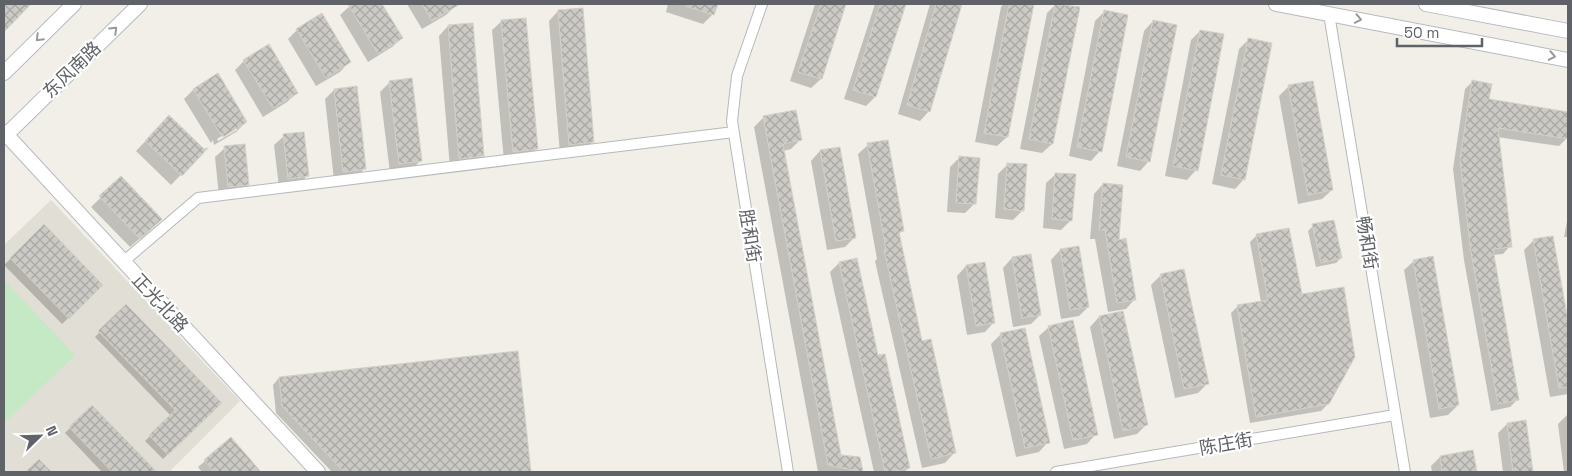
<svg xmlns="http://www.w3.org/2000/svg" width="1572" height="476" font-family="'Space Grotesk','Noto Sans SC',sans-serif">
	<style>
		.education { fill: #e1ded6 }
		.grass { fill: #c5e8c5 }
		.shadow { fill: #0003; fill-rule: evenodd }
		.building { fill: url(#building-cross-hatch); stroke: #d6d1c6 }
		.lines { fill: none; stroke-linecap: round; stroke-linejoin: round }
		.street-casing { stroke: #b5b8bc; stroke-width: 12 }
		.secondary-casing { stroke: #b6babf; stroke-width: 16 }
		.street { stroke: #fff; stroke-width: 10 }
		.secondary { stroke: #fff; stroke-width: 14 }
		.oneway { stroke: #979a9d }
		.labels { text-anchor: middle; stroke-width: 4.5; stroke-linejoin: round; paint-order: stroke }
		.street-label { font-size: 18px; fill: #5f6368; stroke: #fff }
	</style>
	<defs>
		<pattern id="building-cross-hatch" width="8" height="8" patternUnits="userSpaceOnUse" patternTransform="scale(1.25)"><rect width="8" height="8" fill="#cccac5"/><path d="M0 0l8 8M0 8l8-8" fill="none" stroke="#a9a8a4"/></pattern>
	</defs>
	<rect width="100%" height="100%" fill="#f1efe8"/>
	<!-- education -->
	<path class="education" d="M51 200 240 401 169 472H4V245Z"/>
	<!-- grass -->
	<path class="grass" d="M4 280 75 355 4 423Z"/>
	<!-- shadow -->
	<path class="shadow" d="M4 4H30L4 30Z
		M352 4H381L402 38 392 47 368 62 340 15Z
		M407 4H455L456 5 446 15 422 29Z
		M668 4H716L713 14 703 24 666 12Z
		M815 4H845L821 79 811 88 790 81Z
		M875 4H905L875 97 866 106 844 99Z
		M930 4H960L929 111 920 121 898 114Z
		M1004 4H1032L1007 137 997 146 975 142 1001 7Z
		M1056 4 1078 8 1052 144 1042 153 1020 149 1047 13Z
		M558 11 593 142 583 151 560 154 549 21Z
		M1104 12 1100 151 1091 161 1069 156 1095 21Z
		M502 21 536 149 527 158 504 161 492 30Z
		M1153 21 1149 161 1140 171 1117 166 1144 31Z
		M472 24 483 155 473 165 450 168 439 36 448 26Z
		M297 30 349 62 340 72 316 86 288 39Z
		M1200 31 1196 170 1187 180 1165 176 1191 40Z
		M1248 40 1244 179 1235 189 1212 184 1239 49Z
		M244 61 297 93 287 102 263 117 235 70Z
		M390 82 420 161 411 170 390 173 380 92Z
		M1472 82 1488 100 1568 113 1566 139 1559 146 1497 137 1510 246 1503 254 1492 255 1517 400 1510 407 1491 411 1464 260 1453 169 1465 89Z
		M1289 86 1332 190 1322 199 1298 204 1279 96Z
		M193 90 246 122 236 132 214 145 213 140 211 143 184 99ZM237 127V130L218 141 217 139Z
		M334 90 365 168 356 178 334 180 325 99Z
		M764 117 800 140 791 149 783 151 840 456 859 458 861 472H818L754 127Z
		M159 127 205 150 171 185 136 151Z
		M284 136 307 176 298 185 279 187 274 145Z
		M868 145 902 231 898 235 922 342 954 453 945 463 922 468 875 261 877 259 858 154Z
		M225 148 248 184 238 194 219 196 215 157Z
		M820 151 855 237 845 247 827 250 811 161Z
		M960 157 974 204 965 213 947 212 950 167Z
		M1008 164 1022 211 1013 220 995 218 998 174Z
		M1056 174 1071 220 1061 230 1043 228 1046 183Z
		M121 178 151 229 130 247 91 207Z
		M1103 184 1135 299 1126 309 1108 312 1095 239H1090L1094 194Z
		M1568 216V237H1564Z
		M44 226 102 285 62 324 4 265Z
		M1313 226 1341 258 1336 263 1316 267 1308 231Z
		M1257 235 1301 296 1328 404 1321 411 1250 423 1231 313 1238 306 1261 302 1250 242Z
		M1552 237 1568 329V394L1550 397 1524 250 1534 240Z
		M1060 250 1088 307 1079 316 1061 319 1051 260Z
		M1012 258 1040 315 1031 324 1013 327 1003 268Z
		M856 259 877 357 909 468 904 472H874L830 272 839 263Z
		M1414 261 1458 405 1448 415 1430 418 1404 270Z
		M966 266 994 322 985 332 967 335 957 276Z
		M1160 276 1208 383 1198 393 1175 398 1151 285Z
		M126 306 220 403 163 459 145 441 171 416 95 337Z
		M1122 312 1146 425 1137 434 1114 439 1090 327 1099 317Z
		M1049 327 1096 434 1087 444 1064 449 1039 336Z
		M1001 334 1048 442 1039 452 1016 457 991 344Z
		M517 353 530 472H332L276 413 273 385 279 378Z
		M92 406 154 472H102L65 433Z
		M1568 414V472H1564L1558 424Z
		M1525 421 1532 472H1503L1498 433 1507 424Z
		M231 439 259 472H202L198 467Z
		M1472 452 1475 472H1432L1431 466 1440 457Z"/>
	<!-- building -->
	<path class="building" d="M4 4H31L4 32Z
		M348 4H382L403 38 378 54Z
		M422 4H460L432 21Z
		M685 4H718L714 15 685 6Z
		M821 4H846L822 79 798 72Z
		M880 4H906L876 97 853 90Z
		M936 4H962L930 112 907 105Z
		M1009 4H1034L1008 137 984 133Z
		M1055 4 1080 7 1053 144 1029 139Z
		M583 8 594 142 569 145 558 10Z
		M1104 10 1128 15 1102 152 1077 147Z
		M322 13 351 62 326 78 296 29Z
		M526 18 538 149 513 152 501 20Z
		M1153 20 1177 25 1150 162 1126 157Z
		M473 23 484 156 459 159 448 25Z
		M1200 30 1224 34 1198 171 1173 166Z
		M1248 38 1272 43 1245 180 1221 175Z
		M269 44 298 93 273 108 243 60Z
		M218 73 247 122 223 137V133L221 135 193 89Z
		M412 78 422 161 399 164 389 81Z
		M1472 80 1492 84 1489 99 1568 112V139L1498 128 1512 247 1493 249 1519 400 1498 404 1471 252 1460 160Z
		M1313 81 1333 190 1308 195 1288 85Z
		M357 86 366 169 343 172 334 89Z
		M796 110 802 140 783 144 841 455 860 457 863 472 828 465 763 116Z
		M169 115 204 149 208 148 182 176 145 141Z
		M304 132 309 176 288 179 283 134Z
		M888 140 904 231 899 232 922 341 931 339 956 453 931 459 884 250H886L867 143Z
		M245 144 249 185 228 187 224 146Z
		M840 147 856 238 836 241 820 150Z
		M959 156 980 158 976 204 956 203Z
		M1007 163 1027 164 1024 211 1004 209Z
		M1055 173 1076 174 1072 221 1052 219Z
		M121 176 162 219 140 239 99 196Z
		M1103 183 1123 185 1119 240 1126 238 1136 300 1117 303 1105 230H1099Z
		M1334 220 1342 258 1321 263 1312 224Z
		M44 224 103 285 69 319 10 258Z
		M1289 228 1302 294 1344 287 1355 357 1329 404 1256 417 1237 305 1268 300 1256 234Z
		M1553 236 1568 321V387L1559 388 1533 239Z
		M1079 246 1089 307 1070 310 1060 249Z
		M1031 254 1041 315 1022 318 1012 257Z
		M1433 256 1459 405 1439 409 1413 260Z
		M857 258 878 355 885 354 910 468 891 472H885L839 262Z
		M985 262 995 323 976 326 966 265Z
		M1184 269 1209 384 1184 389 1160 274Z
		M126 304 222 403 168 455 149 435 175 410 98 331Z
		M1123 311 1148 425 1123 431 1099 316Z
		M1073 320 1098 435 1073 440 1048 326Z
		M1025 328 1050 443 1025 448 1000 333Z
		M518 351 531 472H344L282 406 279 377Z
		M92 405 157 472H112L69 427Z
		M1526 420 1533 472H1513L1507 423Z
		M231 437 261 472H214L204 460Z
		M1473 450 1477 472H1442L1440 456Z
		M39 459 52 472H25Z"/>
	<g class="lines">
		<!-- street casing -->
		<g class="street-casing">
			<path id="street" d="M762 4 737 76 732 121 788 472
				M1329 14 1405 472
				M123 262 198 198 734 132
				M1056 472 1395 415"/>
		</g>
		<!-- secondary casing -->
		<g class="secondary-casing">
			<path id="secondary" d="M1276 4 1568 60
				M1426 4 1568 31
				M4 73 74 4
				M4 132 318 472
				M4 137 140 4"/>
		</g>
		<!-- street -->
		<use href="#street" class="street"/>
		<!-- secondary -->
		<use href="#secondary" class="secondary"/>
	</g>
	<!-- one-way arrows -->
	<defs><path id="oneway-chevron" d="M-2-3.5L2.5 0L-2 3.5" fill="none" stroke-width="1.6" stroke-linecap="round" stroke-linejoin="round" transform="scale(1.25)"/></defs>
	<g class="oneway">
		<use href="#oneway-chevron" transform="translate(1358 19) rotate(11)"/>
		<use href="#oneway-chevron" transform="translate(114 30) rotate(-44)"/>
		<use href="#oneway-chevron" transform="translate(39 38) rotate(135)"/>
		<use href="#oneway-chevron" transform="translate(1552 56) rotate(11)"/>
	</g>
	<g class="labels">
		<!-- street labels -->
		<g class="street-label">
			<text transform="translate(72 70) rotate(-44)" y="6">东风南路</text>
			<text transform="translate(750 236) rotate(81)" y="6">胜和街</text>
			<text transform="translate(1367 243) rotate(81)" y="6">畅和街</text>
			<text transform="translate(160 303) rotate(47)" y="6">正光北路</text>
			<text transform="translate(1226 444) rotate(-10)" y="6">陈庄街</text>
		</g>
	</g>
	<!-- border -->
	<rect width="1572" height="476" fill="none" stroke="#5f6368" stroke-width="10"/>
	<!-- north arrow -->
	<g transform="translate(40 436) rotate(67)" stroke="#ffffff" stroke-width="4" paint-order="stroke">
	<path d="M0-4L9 19L0 12L-9 19Z" fill="#5f6368"/>
	<text y="-8" font-size="14" font-weight="bold" text-anchor="middle" fill="#5f6368">N</text>
	</g>
	<!-- scale -->
	<path d="M1397 38v8h85v-8" fill="none" stroke="#5f6368" stroke-width="2.5"/>
	<text x="1404" y="38" font-size="15" fill="#5f6368" stroke="#ffffff" stroke-width="4" paint-order="stroke">50 m</text>
</svg>
